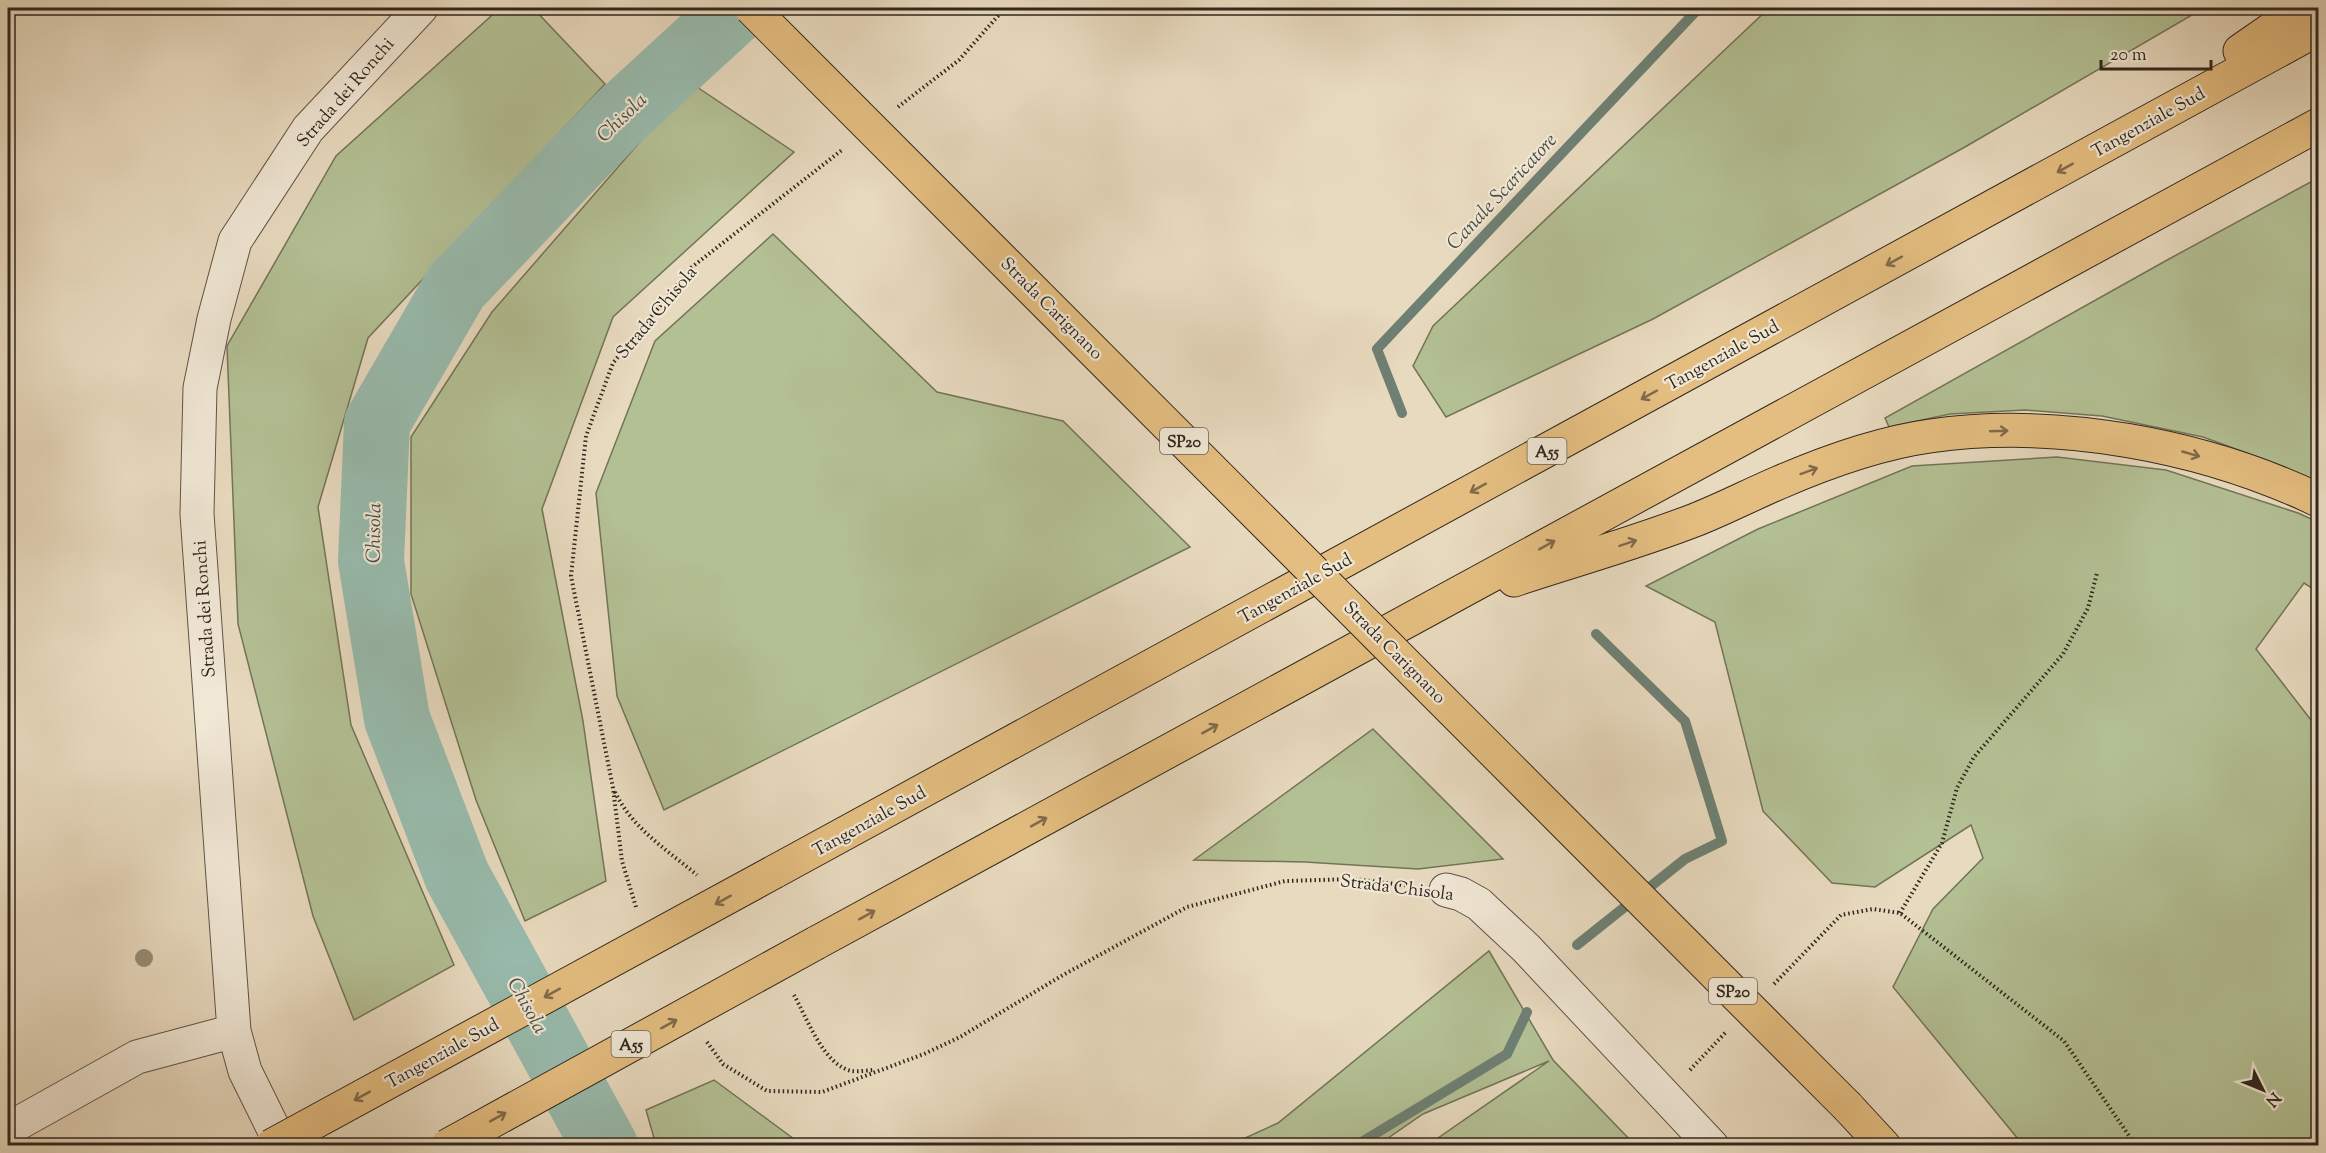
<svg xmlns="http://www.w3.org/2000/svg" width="2326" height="1153" font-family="'Sorts Mill Goudy',serif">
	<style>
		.green { fill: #b3c094; stroke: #727459; stroke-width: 1.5 }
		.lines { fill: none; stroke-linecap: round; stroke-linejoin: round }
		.stream { stroke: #6e8074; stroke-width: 10 }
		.river { stroke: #98bbad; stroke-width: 66 }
		.minor-casing { stroke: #5e5446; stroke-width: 35 }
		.major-casing { stroke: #30271e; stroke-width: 35 }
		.highway-casing { stroke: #30271e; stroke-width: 35 }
		.path { stroke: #30271e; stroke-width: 4; stroke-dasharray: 1.5 3; stroke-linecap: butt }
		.minor { stroke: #f0e7d5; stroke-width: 33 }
		.major { stroke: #e4bd80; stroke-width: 33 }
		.highway { stroke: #e4bd80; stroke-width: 33 }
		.major-bridge-casing { stroke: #30271e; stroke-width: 35; stroke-linecap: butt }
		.highway-bridge-casing { stroke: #30271e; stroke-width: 35; stroke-linecap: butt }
		.major-bridge { stroke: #e4bd80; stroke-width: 33 }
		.highway-bridge { stroke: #e4bd80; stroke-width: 33 }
		.tree { fill: #958c77 }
		.oneway { stroke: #816a4a }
		.labels { text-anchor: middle; stroke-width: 4.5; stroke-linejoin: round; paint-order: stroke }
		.shield { fill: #f0e7d5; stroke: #6a6155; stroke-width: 1.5 }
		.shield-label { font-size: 16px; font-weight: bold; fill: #30271e }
		.street-label { font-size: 18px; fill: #30271e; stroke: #f0e7d5 }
		.water-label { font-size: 20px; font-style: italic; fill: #4a4c42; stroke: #f0e7d5 }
	</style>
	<rect width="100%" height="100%" fill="#e8dabf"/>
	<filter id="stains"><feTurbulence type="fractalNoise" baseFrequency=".00333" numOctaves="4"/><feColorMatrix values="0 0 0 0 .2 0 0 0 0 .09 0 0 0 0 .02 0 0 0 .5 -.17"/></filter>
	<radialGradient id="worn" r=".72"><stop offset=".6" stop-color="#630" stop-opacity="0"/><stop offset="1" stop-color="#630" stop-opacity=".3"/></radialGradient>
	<!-- green -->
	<path class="green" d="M500 8H533L605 84 368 338 318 507 351 725 454 965 354 1020 313 916 238 624 227 346 336 156Z
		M1769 8H2204L1965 147 1653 319 1446 417 1413 366 1433 326Z
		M691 83 794 152 613 317 542 509 583 721 606 881 525 921 476 800 411 594V437L492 312Z
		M2318 178V482L2274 463 2203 437 2102 416 2025 410 1950 414 1889 427 1885 418 2169 259Z
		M773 234 937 392 1063 421 1190 547 664 810 617 696 596 493 655 341Z
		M2057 457 2166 470 2298 513 2318 522V592L2304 583 2256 649 2318 729V1145H2023L1893 987 1933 909 1983 858 1971 825 1875 887 1832 883 1763 811 1715 622 1646 586 1758 529 1912 466Z
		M1373 729 1503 859 1418 869 1305 862 1194 860Z
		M1489 951 1553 1060 1635 1145H1428L1549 1061 1423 1114 1378 1145H1230L1278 1123Z
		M714 1080 798 1142 800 1145H656L646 1110Z"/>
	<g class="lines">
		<!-- stream -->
		<path class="stream" d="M1402 413 1377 349 1699 8
			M1577 945 1685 859 1722 841 1685 721 1596 634
			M1355 1146 1507 1054 1527 1012"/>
		<!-- river -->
		<path class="river" d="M605 1146 457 876 397 719 371 561 377 423 456 287 617 119 738 8"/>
		<!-- minor casing -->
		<g class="minor-casing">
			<path id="minor" d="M1446 890 1461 894 1479 904 1526 948 1712 1146
				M8 1129 137 1057 234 1031
				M282 1146 245 1071 234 1031 197 514 200 388 214 319 235 241 308 129 421 8"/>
		</g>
		<!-- major casing -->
		<g class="major-casing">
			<path id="major" d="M1848 1107 1884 1146"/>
		</g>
		<!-- highway casing -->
		<g class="highway-casing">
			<path id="highway" d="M2240 51 2302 8
				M1514 580C1574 560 1636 543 1695 520 1723 509 1750 495 1778 483 1824 463 1880 443 1930 436 2057 418 2203 445 2318 500
				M774 872 2318 29
				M816 943 2318 125"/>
		</g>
		<!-- path -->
		<path class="path" d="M898 107 959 60 1005 8
			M615 792C632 828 667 850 697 875
			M636 907 622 861 613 788 571 576 586 436 613 363 692 267 842 150
			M1900 913 1942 843 1957 788 1974 757 2063 654 2088 608 2097 573
			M1774 984 1841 915 1873 909 1900 913 2064 1041 2136 1146
			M794 995C807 1018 824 1066 852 1071 859 1072 868 1070 875 1070
			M707 1042 723 1064 767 1091 822 1092 924 1054 960 1037 1063 975 1187 907 1285 881 1354 879 1412 886
			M1690 1070 1726 1032"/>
		<!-- minor -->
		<use href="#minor" class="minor"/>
		<!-- major -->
		<use href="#major" class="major"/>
		<!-- highway -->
		<use href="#highway" class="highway"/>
		<!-- major-bridge casing -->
		<g class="major-bridge-casing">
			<path id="major-bridge" d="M751 8 1848 1107"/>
		</g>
		<!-- highway-bridge casing -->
		<g class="highway-bridge-casing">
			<path id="highway-bridge" d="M271 1146 774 872
				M447 1146 816 943"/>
		</g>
		<!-- major-bridge -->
		<use href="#major-bridge" class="major-bridge"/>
		<!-- highway-bridge -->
		<use href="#highway-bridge" class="highway-bridge"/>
	</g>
	<!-- trees -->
	<circle class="tree" cx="144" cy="958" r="9"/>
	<!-- one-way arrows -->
	<defs><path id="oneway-shaft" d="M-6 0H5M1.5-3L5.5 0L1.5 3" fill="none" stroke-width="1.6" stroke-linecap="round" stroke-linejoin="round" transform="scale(1.5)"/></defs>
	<g class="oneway">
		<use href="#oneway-shaft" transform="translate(2065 168) rotate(151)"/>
		<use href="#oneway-shaft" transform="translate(1894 261) rotate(151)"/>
		<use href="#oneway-shaft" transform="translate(1649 395) rotate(151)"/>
		<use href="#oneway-shaft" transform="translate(1999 431) rotate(-2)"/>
		<use href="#oneway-shaft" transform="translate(2191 454) rotate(16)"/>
		<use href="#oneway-shaft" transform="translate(1809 471) rotate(-20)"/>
		<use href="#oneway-shaft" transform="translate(1478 488) rotate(151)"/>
		<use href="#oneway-shaft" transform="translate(1628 543) rotate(-18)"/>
		<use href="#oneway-shaft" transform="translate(1547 545) rotate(-29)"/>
		<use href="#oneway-shaft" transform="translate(1210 729) rotate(-29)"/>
		<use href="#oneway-shaft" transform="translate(1039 822) rotate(-29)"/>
		<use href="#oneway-shaft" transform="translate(723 900) rotate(151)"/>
		<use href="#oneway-shaft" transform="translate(867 915) rotate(-29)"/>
		<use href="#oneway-shaft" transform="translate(552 993) rotate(151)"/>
		<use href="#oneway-shaft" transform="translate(669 1024) rotate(-29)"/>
		<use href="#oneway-shaft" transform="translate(362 1096) rotate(151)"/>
		<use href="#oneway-shaft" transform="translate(498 1117) rotate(-29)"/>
	</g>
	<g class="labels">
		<!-- shield labels -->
		<g class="shield">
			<rect x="1160" y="428" width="48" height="26" rx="4.5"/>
			<rect x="1527.5" y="438" width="39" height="26" rx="4.5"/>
			<rect x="1709" y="978" width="48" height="26" rx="4.5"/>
			<rect x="611.5" y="1031" width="39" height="26" rx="4.5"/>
		</g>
		<g class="shield-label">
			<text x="1184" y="447">SP20</text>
			<text x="1547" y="457">A55</text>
			<text x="1733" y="997">SP20</text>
			<text x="631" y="1050">A55</text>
		</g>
		<!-- street labels -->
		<g class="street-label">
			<text transform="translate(345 92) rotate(-49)" y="6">Strada dei Ronchi</text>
			<text transform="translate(2148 122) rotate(-29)" y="6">Tangenziale Sud</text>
			<text transform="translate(1052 308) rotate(45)" y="6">Strada Carignano</text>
			<text transform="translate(656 312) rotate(-50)" y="6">Strada Chisola</text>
			<text transform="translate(1722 355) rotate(-29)" y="6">Tangenziale Sud</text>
			<text transform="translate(1295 588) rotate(-29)" y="6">Tangenziale Sud</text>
			<text transform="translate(204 609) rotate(-94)" y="6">Strada dei Ronchi</text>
			<text transform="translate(1395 652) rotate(45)" y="6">Strada Carignano</text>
			<text transform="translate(869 821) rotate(-29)" y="6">Tangenziale Sud</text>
			<text transform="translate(1397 887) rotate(7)" y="6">Strada Chisola</text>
			<text transform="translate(442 1053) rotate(-29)" y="6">Tangenziale Sud</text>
		</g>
		<!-- water labels -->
		<g class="water-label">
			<text transform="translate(621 117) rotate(-44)" y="7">Chisola</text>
			<text transform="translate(1501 191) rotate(-47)" y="7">Canale Scaricatore</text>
			<text transform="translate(373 533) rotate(-89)" y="7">Chisola</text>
			<text transform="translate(528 1005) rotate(61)" y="7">Chisola</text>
		</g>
	</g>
	<!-- margin -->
	<rect width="2326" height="1153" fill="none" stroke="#e8dabf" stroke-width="30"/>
	<rect x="9" y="9" width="2308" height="1135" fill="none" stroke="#30271e" stroke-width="3"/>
	<rect x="15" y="15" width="2296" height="1123" fill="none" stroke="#30271e" stroke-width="1.5"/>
	<!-- north arrow -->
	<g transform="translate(2263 1090) rotate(133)" stroke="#f0e7d5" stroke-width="4.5" paint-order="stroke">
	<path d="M0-4.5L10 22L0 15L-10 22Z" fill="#30271e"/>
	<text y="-9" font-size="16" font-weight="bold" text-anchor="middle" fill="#30271e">N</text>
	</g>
	<!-- scale -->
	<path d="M2101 60v9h110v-9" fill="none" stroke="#30271e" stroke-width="3"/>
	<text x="2110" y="60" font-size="18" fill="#30271e" stroke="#f0e7d5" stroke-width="4.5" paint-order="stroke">20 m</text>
	<rect width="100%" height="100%" filter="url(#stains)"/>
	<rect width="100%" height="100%" fill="url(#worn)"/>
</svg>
